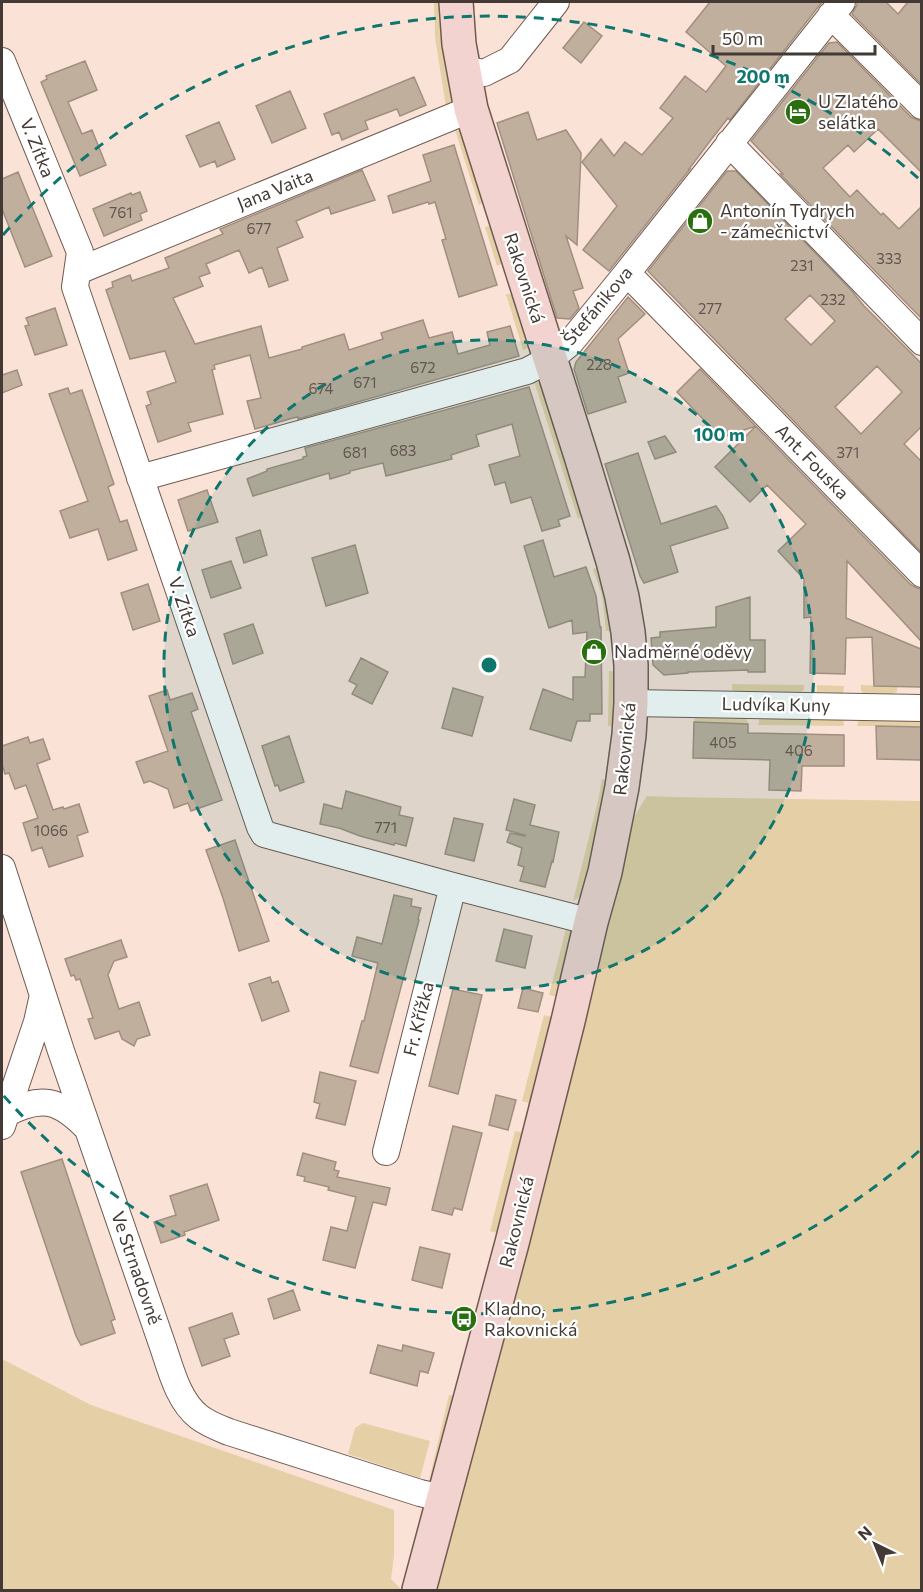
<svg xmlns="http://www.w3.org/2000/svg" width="923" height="1592" font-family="Commissioner,sans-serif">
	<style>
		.green { fill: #e4cfa6 }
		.building { fill: #c1af9e; stroke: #a08f7f; stroke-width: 1.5; fill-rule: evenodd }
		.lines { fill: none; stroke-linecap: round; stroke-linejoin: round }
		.minor-casing { stroke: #6f5a50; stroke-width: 28 }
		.secondary-casing { stroke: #6f5a50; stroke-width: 36 }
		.minor { stroke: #fff; stroke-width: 26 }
		.secondary { stroke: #f3d3cf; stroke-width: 33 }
		.ring { fill: none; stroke: #0f766e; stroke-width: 3; stroke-dasharray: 10 8 }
		.labels { text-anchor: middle; stroke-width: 4.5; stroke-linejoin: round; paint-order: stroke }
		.number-label { font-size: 15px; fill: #62574f }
		.poi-label { font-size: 18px; fill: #433a35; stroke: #fff; text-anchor: start }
		.street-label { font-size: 18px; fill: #433a35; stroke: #fff }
		.centre { fill: #0f766e; stroke: #fff; stroke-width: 3 }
		.ring-label { font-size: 18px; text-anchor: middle; font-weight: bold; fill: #0f766e; stroke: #fff; stroke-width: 4.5; stroke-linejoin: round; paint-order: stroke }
	</style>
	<rect width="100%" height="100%" fill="#fbe2d7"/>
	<!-- green -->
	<path class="green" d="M434 2H443L454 106 446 107 435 37Z
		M455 130 464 131 485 201 479 205Z
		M493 225 505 262 497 266 485 227Z
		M506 294 515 295 531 347 523 350Z
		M534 381 544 385 583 515 578 519Z
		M602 566 616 631H606L602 595 593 569Z
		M609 671 618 672 616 725 608 726Z
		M732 684 804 685V690L801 692 735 691 732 690Z
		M817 685 844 686 843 693H840L817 692Z
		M861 685 897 686V691L894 694 863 693 861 691Z
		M695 716 746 717 748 724 694 722Z
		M760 717 843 718 844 726 758 725Z
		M859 719H919L921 721V728L876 726H857Z
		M602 779 611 782 586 889 581 896 573 901 598 801Z
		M647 796 672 797 921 801V1590H435L621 876 634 817Z
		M566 929 578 932 562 998 549 995Z
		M544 1015 557 1018 536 1105 522 1101Z
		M515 1131 528 1134 504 1235 490 1231Z
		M2 1359 91 1405 394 1510V1556L391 1579 402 1590H2Z
		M449 1395 463 1398 434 1479 429 1481Z
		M363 1423 430 1441 420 1478 348 1454 355 1428Z"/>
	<!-- building -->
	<path class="building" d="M710 2H822L730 120 728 118 710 141 689 169H690L609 271 583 250 617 206 582 162 601 139 614 156 625 142 642 155 673 118 660 108 685 76 706 92 726 66 686 32Z
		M857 2H886L898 14 908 2H921V84L852 14 857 5Z
		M584 22 602 36 581 63 563 48Z
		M837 42 911 117 918 120 921 121V172L878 129 854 152 848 145 823 168 850 197 857 190 881 215 883 213 899 229 921 207V318L780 174H783L751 141 829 43Z
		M85 61 97 90 68 102 82 134 92 130 106 165 80 176 41 82 47 79 46 76Z
		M414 77 426 105 400 116 397 109 365 121 368 129 342 140 339 132 332 135 324 114Z
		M290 91 306 128 272 143 256 106Z
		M528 112 537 140 566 130 581 153 577 245 566 236 583 288 573 291 579 308 570 319 557 318 497 123Z
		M219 122 235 159 217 167 215 161 200 167 186 136Z
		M454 145 497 285 459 297 442 240 446 239 435 202 429 204 428 202 393 213 388 196 431 181 423 155Z
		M362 170 375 200 331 214 329 207 296 221 303 237 277 248 288 280 269 287 262 267 249 273 239 250 206 264 210 273 199 277 203 286 173 298 195 344 261 326 269 358 302 349V347L344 334 349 350 383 339 381 333 423 320 429 338 452 332 458 354 490 345 487 332 510 326 519 356 298 419V417L293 418 255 429 247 401 261 398 250 355 214 365 215 369 212 370 223 414 188 423 191 431 158 442 146 406 151 404 147 392 176 382 165 351 130 359 106 290 113 287 112 282 130 275 132 281 169 268 165 258 223 234 220 229Z
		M727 171H736L852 291 864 306 921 363V427L904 444 921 461V552L648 271ZM810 295 835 321 811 345 785 319ZM877 366 902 392 861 434 835 407Z
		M18 172 52 256 25 267 2 209V179Z
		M140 192 147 211 140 214 142 220 104 236 93 209 131 193 132 195Z
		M628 297 645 314 618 339 629 373 618 377 626 402 588 414 574 369 576 362Z
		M55 308 67 345 35 355 25 326 29 325 26 318Z
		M700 369 740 410 911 585 917 588 921 589V641L847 561 846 618 921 649V687L874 686 872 637 846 638 845 674 810 673 811 617 804 618V579L778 551 806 524 767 485 750 502 715 467 756 426 721 438 677 392Z
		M17 370 22 385 2 393V375Z
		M529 387 570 516 558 520 560 526 542 531 531 497 511 503 505 482 495 485 489 465 520 456 512 424 476 435 479 446 451 455 452 459 386 476 383 463 350 471V473L330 479 329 473 253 496 247 479 267 471V469L303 459V457L307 456 305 448Z
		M68 388 70 394 82 390 114 484 108 487 120 522 127 520 137 550 108 560 98 529 70 538 60 511 88 501 49 394Z
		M665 436 676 452 655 459 648 442Z
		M638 453 661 524 716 506 723 516 728 528 670 546 678 572 644 583 640 576 605 464Z
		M207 490 218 522 188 531 178 500Z
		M260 530 267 555 244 563 236 538Z
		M543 540 554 577 586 567 596 596 600 627H601L602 714H590V721H577L571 741 530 729 543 689 573 700V677H585L587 632 573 634 572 620 549 628 524 546Z
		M355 545 368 593 326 606 312 558Z
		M231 561 241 588 211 598 202 570Z
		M148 584 160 621 133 630 121 593Z
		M750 597V640H765V672H748V670L688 672V673L664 675 653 665 651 638 660 637V632L716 627V607Z
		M253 624 263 653 233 664 224 634Z
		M361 658 388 672 372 704 352 694 357 685 349 681Z
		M453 688 483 697 472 736 442 728Z
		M167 690 170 700 192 693 198 709 191 712 222 800 191 811 188 803 174 808 168 789 150 781 144 783 136 762 168 751 149 696Z
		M694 722 748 724V733L844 735V766H802L801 791 769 790 770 760 693 758Z
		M876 726 921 727V760L877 759Z
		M289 736 304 782 280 791 278 785 275 786 262 746Z
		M28 737 30 743 43 739 50 759 37 764 53 810 63 807 64 809 79 804 88 832 77 836 83 856 49 867 42 847 32 851 23 823 38 818 26 785 15 789 9 773 5 774 2 764V746Z
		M346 791 401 807 399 815 413 818 406 846 395 843 394 845 360 836 339 828 320 824 324 804 342 809Z
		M514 799 535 805 530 825 559 832 553 862 552 861 545 887 520 881 524 867 518 865 522 848 507 842 510 833 525 836V835L506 830Z
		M454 818 483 824 474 861 445 854Z
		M235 840 269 941 239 951 223 898 206 850Z
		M394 895 412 899 411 906 421 908 418 919 419 920 378 1073 350 1066 362 1021H364L378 963 352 956 357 937 382 944Z
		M504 929 532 936 525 968 496 961Z
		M121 940 127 957 114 961 108 975 119 1009 139 1002 150 1035 137 1039 134 1046 122 1039 119 1031 95 1039 88 1019 93 1018 80 979 76 980 74 975 71 976 65 959Z
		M270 977 272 983 278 981 289 1011 262 1021 249 984Z
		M523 988 543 993 538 1012 518 1008Z
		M453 989 482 995 458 1094 429 1086Z
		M320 1072 356 1081 345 1125 316 1118 320 1104 314 1102Z
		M496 1095 516 1100 508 1130 489 1125Z
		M453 1126 482 1133 462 1210 454 1208 452 1215 432 1210Z
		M303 1153 336 1162 334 1170 339 1171 337 1177 390 1188 386 1205 373 1202 355 1268 323 1260 331 1227 347 1231 356 1197 328 1190 329 1187 304 1181 305 1177 297 1175Z
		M62 1159 115 1319 111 1321 115 1333 81 1345 76 1336 21 1172Z
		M207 1184 219 1220 184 1232 185 1235 161 1243 154 1222 176 1215 170 1196Z
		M420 1247 450 1254 442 1288 412 1280Z
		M293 1290 300 1310 274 1319 268 1299Z
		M232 1313 239 1334 224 1339 230 1356 202 1366 189 1328Z
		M378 1345 402 1351 403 1345 434 1353 428 1373 420 1371 417 1386 370 1373Z"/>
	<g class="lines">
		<!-- minor casing -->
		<g class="minor-casing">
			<path id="minor" d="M831 15 922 106
				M2 61 80 252 75 287 260 827 264 834 453 886 591 922
				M463 69 484 73 510 60 556 2
				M729 143 922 342
				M78 271 471 109
				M627 273 922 574
				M140 478 527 371 550 359 570 343 627 273 842 2
				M631 703 922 708
				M2 868 61 1051 161 1341C170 1366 177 1400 199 1417 208 1424 219 1428 229 1432L420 1493 443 1498
				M5 1114C41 1095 59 1099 87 1128
				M2 1126 37 1022 43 995
				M386 1152 453 886"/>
		</g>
		<!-- secondary casing -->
		<g class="secondary-casing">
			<path id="secondary" d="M419 1590 512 1243 568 1021 591 922 605 872 622 787 629 735 631 703V665L628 632 622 597 613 561 581 456 471 109 459 44 456 2"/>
		</g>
		<!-- minor -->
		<use href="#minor" class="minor"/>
		<!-- secondary -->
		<use href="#secondary" class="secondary"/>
	</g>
	<!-- distance rings -->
	<circle cx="489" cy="665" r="325" fill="#0f766e" fill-opacity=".12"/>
	<g class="ring">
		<circle cx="489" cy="665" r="325"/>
		<path d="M919 1151A649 649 0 0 1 3 1095M3 235A649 649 0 0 1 919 179"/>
	</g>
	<!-- icons -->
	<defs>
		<g id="hotel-disc" transform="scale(1.35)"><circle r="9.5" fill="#296f0d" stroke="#fff"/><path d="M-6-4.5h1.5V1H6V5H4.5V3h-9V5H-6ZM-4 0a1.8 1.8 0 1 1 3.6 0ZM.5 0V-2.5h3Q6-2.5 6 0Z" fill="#fff"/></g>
		<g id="shop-disc" transform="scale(1.35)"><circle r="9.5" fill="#296f0d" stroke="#fff"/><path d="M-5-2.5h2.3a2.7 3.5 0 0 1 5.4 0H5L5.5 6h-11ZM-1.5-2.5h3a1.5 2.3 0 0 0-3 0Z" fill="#fff"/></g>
		<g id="bus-disc" transform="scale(1.35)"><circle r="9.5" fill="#296f0d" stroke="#fff"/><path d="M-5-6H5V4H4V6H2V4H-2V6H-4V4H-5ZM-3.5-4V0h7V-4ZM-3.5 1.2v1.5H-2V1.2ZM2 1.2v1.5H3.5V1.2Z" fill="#fff"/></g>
	</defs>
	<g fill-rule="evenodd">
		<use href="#hotel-disc" x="798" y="112"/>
		<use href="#shop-disc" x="700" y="221"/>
		<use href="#shop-disc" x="594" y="652"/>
		<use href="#bus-disc" x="464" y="1319"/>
	</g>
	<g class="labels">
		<!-- number labels -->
		<g class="number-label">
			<text x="121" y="218">761</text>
			<text x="259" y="234">677</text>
			<text x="889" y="264">333</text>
			<text x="802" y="271">231</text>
			<text x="833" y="305">232</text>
			<text x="710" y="314">277</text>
			<text x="599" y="370">228</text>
			<text x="423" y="373">672</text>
			<text x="365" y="388">671</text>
			<text x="321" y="394">674</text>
			<text x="403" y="456">683</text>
			<text x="355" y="458">681</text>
			<text x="848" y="458">371</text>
			<text x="723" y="748">405</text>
			<text x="799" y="756">406</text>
			<text x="386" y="833">771</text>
			<text x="51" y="836">1066</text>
		</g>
		<!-- poi labels -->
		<g class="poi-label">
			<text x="818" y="108">U Zlatého<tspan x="818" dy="21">selátka</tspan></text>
			<text x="720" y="217">Antonín Tydrych<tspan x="720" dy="21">- zámečnictví</tspan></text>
			<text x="614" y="658">Nadměrné oděvy</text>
			<text x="484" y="1315">Kladno,<tspan x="484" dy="21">Rakovnická</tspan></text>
		</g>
		<!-- street labels -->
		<g class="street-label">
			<text transform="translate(37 148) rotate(68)" y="6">V. Zítka</text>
			<text transform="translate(275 190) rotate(-22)" y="6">Jana Vaita</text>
			<text transform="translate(524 278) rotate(72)" y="6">Rakovnická</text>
			<text transform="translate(598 306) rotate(-50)" y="6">Štefánikova</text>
			<text transform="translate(812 462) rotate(46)" y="6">Ant. Fouska</text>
			<text transform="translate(184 607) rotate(71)" y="6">V. Zítka</text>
			<text transform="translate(776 705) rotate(1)" y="6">Ludvíka Kuny</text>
			<text transform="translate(625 749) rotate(-84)" y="6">Rakovnická</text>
			<text transform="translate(419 1019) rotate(-76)" y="6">Fr. Křížka</text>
			<text transform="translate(517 1222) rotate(-76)" y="6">Rakovnická</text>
			<text transform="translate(136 1268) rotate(71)" y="6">Ve Strnadovně</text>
		</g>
	</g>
	<circle cx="489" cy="665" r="9" class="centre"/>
	<g class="ring-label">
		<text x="763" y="83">200 m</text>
		<text x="719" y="441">100 m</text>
	</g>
	<!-- border -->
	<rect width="923" height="1592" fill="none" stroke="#433a35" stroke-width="6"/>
	<!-- north arrow -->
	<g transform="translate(875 1544) rotate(317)" stroke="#ffffff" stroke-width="4.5" paint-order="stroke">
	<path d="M0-4.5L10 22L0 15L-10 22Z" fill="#433a35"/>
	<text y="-9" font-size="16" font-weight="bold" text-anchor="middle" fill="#433a35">N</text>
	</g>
	<!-- scale -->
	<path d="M713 45v9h162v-9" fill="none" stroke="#433a35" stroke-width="3"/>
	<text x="722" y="45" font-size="18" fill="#433a35" stroke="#ffffff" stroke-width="4.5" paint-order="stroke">50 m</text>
</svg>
